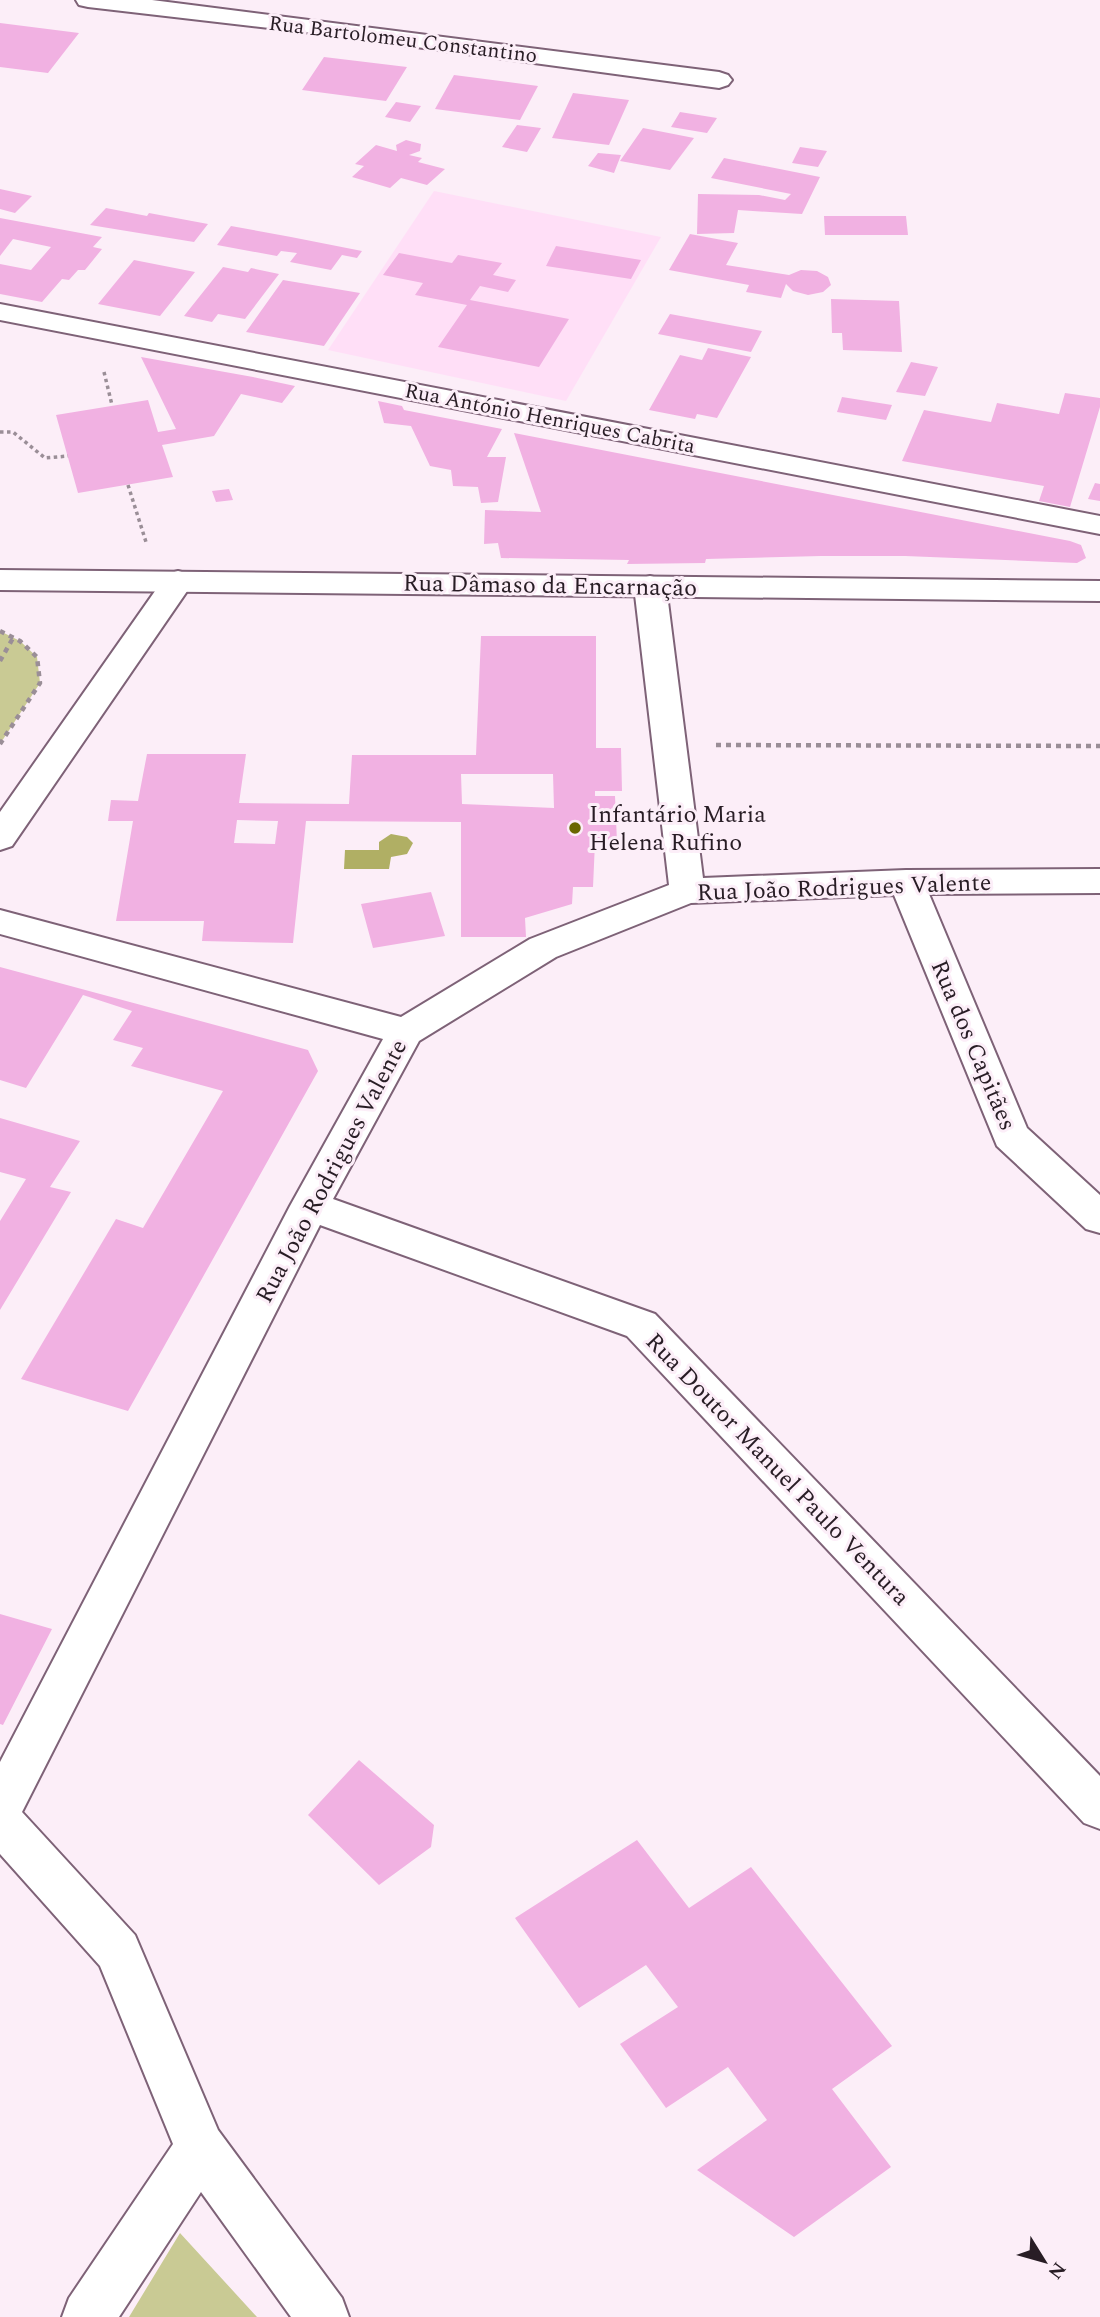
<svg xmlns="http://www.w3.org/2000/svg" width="1100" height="2317" font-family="Spectral,serif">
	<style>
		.built { fill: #ffdff7 }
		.green { fill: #c9ca94 }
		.water { fill: #b0af64 }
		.building { fill: #f1b1e2; fill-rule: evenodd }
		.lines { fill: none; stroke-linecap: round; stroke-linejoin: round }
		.minor-casing { stroke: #7e6277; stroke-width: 4 }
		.tertiary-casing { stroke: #7e6277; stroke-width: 4 }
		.secondary-casing { stroke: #7e6277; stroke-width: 4 }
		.path-far1 { stroke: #9a8e97; stroke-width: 3.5; stroke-dasharray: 3.5 3.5; stroke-linecap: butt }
		.path { stroke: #9a8e97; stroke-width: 4.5; stroke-dasharray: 5 5; stroke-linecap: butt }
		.minor { fill: #fff; fill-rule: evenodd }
		.tertiary { fill: #fff; fill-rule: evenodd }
		.secondary { fill: #fff; fill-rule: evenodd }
		.poi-dot { fill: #696700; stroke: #fceef8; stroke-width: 2.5 }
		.labels { text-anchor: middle; stroke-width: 6; stroke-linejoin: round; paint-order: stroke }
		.far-street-label { font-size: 21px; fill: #281d25; stroke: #fceef8 }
		.street-label { font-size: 24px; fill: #281d25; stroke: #fceef8 }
		.poi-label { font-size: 24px; fill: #281d25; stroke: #fceef8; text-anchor: start }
	</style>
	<rect width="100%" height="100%" fill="#fceef8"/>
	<!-- built -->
	<path class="built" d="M434 191 661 237 566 401 328 350Z"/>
	<!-- green -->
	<path class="green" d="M0 631 20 641 37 657 40 683 0 744Z
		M180 2233 257 2317H129Z"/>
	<!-- water -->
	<path class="water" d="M391 834 407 837 413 843 407 854 391 857 389 869H344L345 850H379V842Z"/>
	<!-- building -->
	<path class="building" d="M0 23 79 33 48 73 0 67Z
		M324 57 407 67 386 101 302 90Z
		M454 75 538 86 520 120 435 109Z
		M573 93 629 100 609 145 552 138Z
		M396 102 421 106 410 122 385 117Z
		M680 112 717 118 707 133 671 127Z
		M517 125 541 128 527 152 502 147Z
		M643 128 694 138 670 170 620 161Z
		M406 140 421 144 420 151 409 155 422 158 418 162 445 169 427 185 401 178 390 188 352 177 364 166 355 164 376 145 397 151 396 145Z
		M800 147 827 151 818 167 792 163Z
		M598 153 621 155 614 173 588 166Z
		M724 158 820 177 802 214 738 210 734 233 697 234 698 194 759 195 785 200 791 194 711 178Z
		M0 189 32 196 15 213 0 209Z
		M106 208 147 216 149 213 208 224 194 242 90 225Z
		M824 216H906L908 235H825Z
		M0 218 102 237 93 247 102 249 85 270H78L69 280 62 279 42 302 0 294V264L31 270 51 247 13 239 0 256Z
		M231 226 291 237 362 251 357 258 342 255 331 270 290 262 297 253 281 251 277 256 217 245Z
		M690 234 738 243 726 265 789 275 801 270 817 271 828 277 831 285 823 292 808 295 793 291 786 284 781 298 746 292 749 285 669 270Z
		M556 246 641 260 631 279 546 266Z
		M399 253 452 263 458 255 502 263 493 275 516 280 508 292 480 286 470 300 569 319 539 367 438 347 467 305 415 295 423 283 383 275Z
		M134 260 195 272 160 316 98 304Z
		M223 267 248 272 251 268 279 274 245 319 218 314 212 322 184 316Z
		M283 280 360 293 324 346 246 332Z
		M831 299 899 301 902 352 843 350 842 333H832Z
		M670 314 762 331 751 352 658 334Z
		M708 348 751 357 717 418 697 414 695 419 649 410 680 355 702 360Z
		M141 357 253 377 295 386 282 403 241 394 214 436 162 445 173 477 78 493 56 415 148 400 158 432 176 429Z
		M911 362 938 367 925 396 896 392Z
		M1065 393 1100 398V407L1070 507 1039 501 1044 486 902 461 924 410 991 422 997 403 1059 414Z
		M842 397 892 405 886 420 837 412Z
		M378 401 402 406 404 410 502 429 487 457H506L498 502 481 503 478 487 453 486 451 470 430 466 411 426 384 423Z
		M514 433 1070 541 1081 545 1086 558 1077 563 905 556H821L706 559 705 563 627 564 629 560 501 558 498 543 484 544 485 510 541 512Z
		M1095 483 1100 484V501L1088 499Z
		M229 489 233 500 216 502 212 491Z
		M481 636H596V748H621L622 791H595V796H615L617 842H595L593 887H573L572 904 525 918 526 937H461V822L306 821 293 943 202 941 204 921H116L133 821H108L111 800 138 801 147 754H246L239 803 349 804 352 755H476ZM461 774H553L554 808 462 804ZM237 820 278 821 275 844 234 843Z
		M431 892 445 936 373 948 361 904Z
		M0 967 308 1050 318 1071 128 1411 21 1379 116 1219 143 1228 223 1091 131 1066 143 1048 113 1040 132 1011 83 995 26 1088 0 1080Z
		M0 1118 80 1141 50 1187 71 1192 0 1310V1221L26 1179 0 1172Z
		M0 1614 52 1629 3 1725 0 1724Z
		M359 1760 434 1825 431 1847 379 1885 308 1815Z
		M637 1840 689 1908 751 1867 892 2046 832 2089 891 2167 794 2237 697 2170 767 2120 728 2067 666 2108 620 2044 678 2007 646 1965 579 2008 515 1918Z"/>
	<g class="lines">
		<!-- minor casing -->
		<g class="minor-casing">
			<path id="minor" d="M76 0H152L719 72 728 75 732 80 728 85 719 88 313 33 88 7 79 5Z
				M650 576 661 579 666 586 703 878 906 870 1100 869V893L929 894 1027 1128 1100 1195V1233L1086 1229 997 1146 894 895 691 903 556 957 419 1041 333 1199 655 1314 1100 1776V1829L1084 1823 627 1336 320 1225 22 1812 135 1935 218 2130 342 2298 349 2317H291L201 2192 119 2317H62L69 2298 173 2144 100 1966 0 1854V1762L290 1206 383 1039 0 934V910L401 1017 530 939 669 885 634 586 639 579Z"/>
		</g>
		<!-- tertiary casing -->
		<g class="tertiary-casing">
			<path id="tertiary" d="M0 304 1100 516V534L0 320Z
				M178 571 189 574 194 581 12 846 0 850V812L167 574Z"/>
		</g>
		<!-- secondary casing -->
		<g class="secondary-casing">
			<path id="secondary" d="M0 570 1100 581V601L0 590Z"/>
		</g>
		<!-- path-far1 -->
		<path class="path-far1" d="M104 372 112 405
			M0 432H13L45 458 68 456
			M128 485 146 542"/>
		<!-- path -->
		<path class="path" d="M0 631 20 641 37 657 40 683 0 744
			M0 661 13 638
			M716 745 1100 746"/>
		<!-- minor -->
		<use href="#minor" class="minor"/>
		<!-- tertiary -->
		<use href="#tertiary" class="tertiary"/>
		<!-- secondary -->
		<use href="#secondary" class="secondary"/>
	</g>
	<!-- markers -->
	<circle class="poi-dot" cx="575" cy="828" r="7"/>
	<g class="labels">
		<!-- far-street labels -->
		<g class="far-street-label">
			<text transform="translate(403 39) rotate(7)" y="7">Rua Bartolomeu Constantino</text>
			<text transform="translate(550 418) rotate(11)" y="7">Rua António Henriques Cabrita</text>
		</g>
		<!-- street labels -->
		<g class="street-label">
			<text transform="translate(550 585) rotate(1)" y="8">Rua Dâmaso da Encarnação</text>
			<text transform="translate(844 887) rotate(-2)" y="8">Rua João Rodrigues Valente</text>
			<text transform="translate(974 1045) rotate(67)" y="8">Rua dos Capitães</text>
			<text transform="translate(331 1171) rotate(-62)" y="8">Rua João Rodrigues Valente</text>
			<text transform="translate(778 1469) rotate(46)" y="8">Rua Doutor Manuel Paulo Ventura</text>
		</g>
		<!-- poi labels -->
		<g class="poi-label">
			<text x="589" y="822">Infantário Maria<tspan x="589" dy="28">Helena Rufino</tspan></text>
		</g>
	</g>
	<!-- north arrow -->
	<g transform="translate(1044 2261) rotate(127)" stroke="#fceef8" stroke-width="5" paint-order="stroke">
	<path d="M0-5L12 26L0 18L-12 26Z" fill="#281d25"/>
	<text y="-10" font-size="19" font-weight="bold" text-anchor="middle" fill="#281d25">N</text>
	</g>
</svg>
